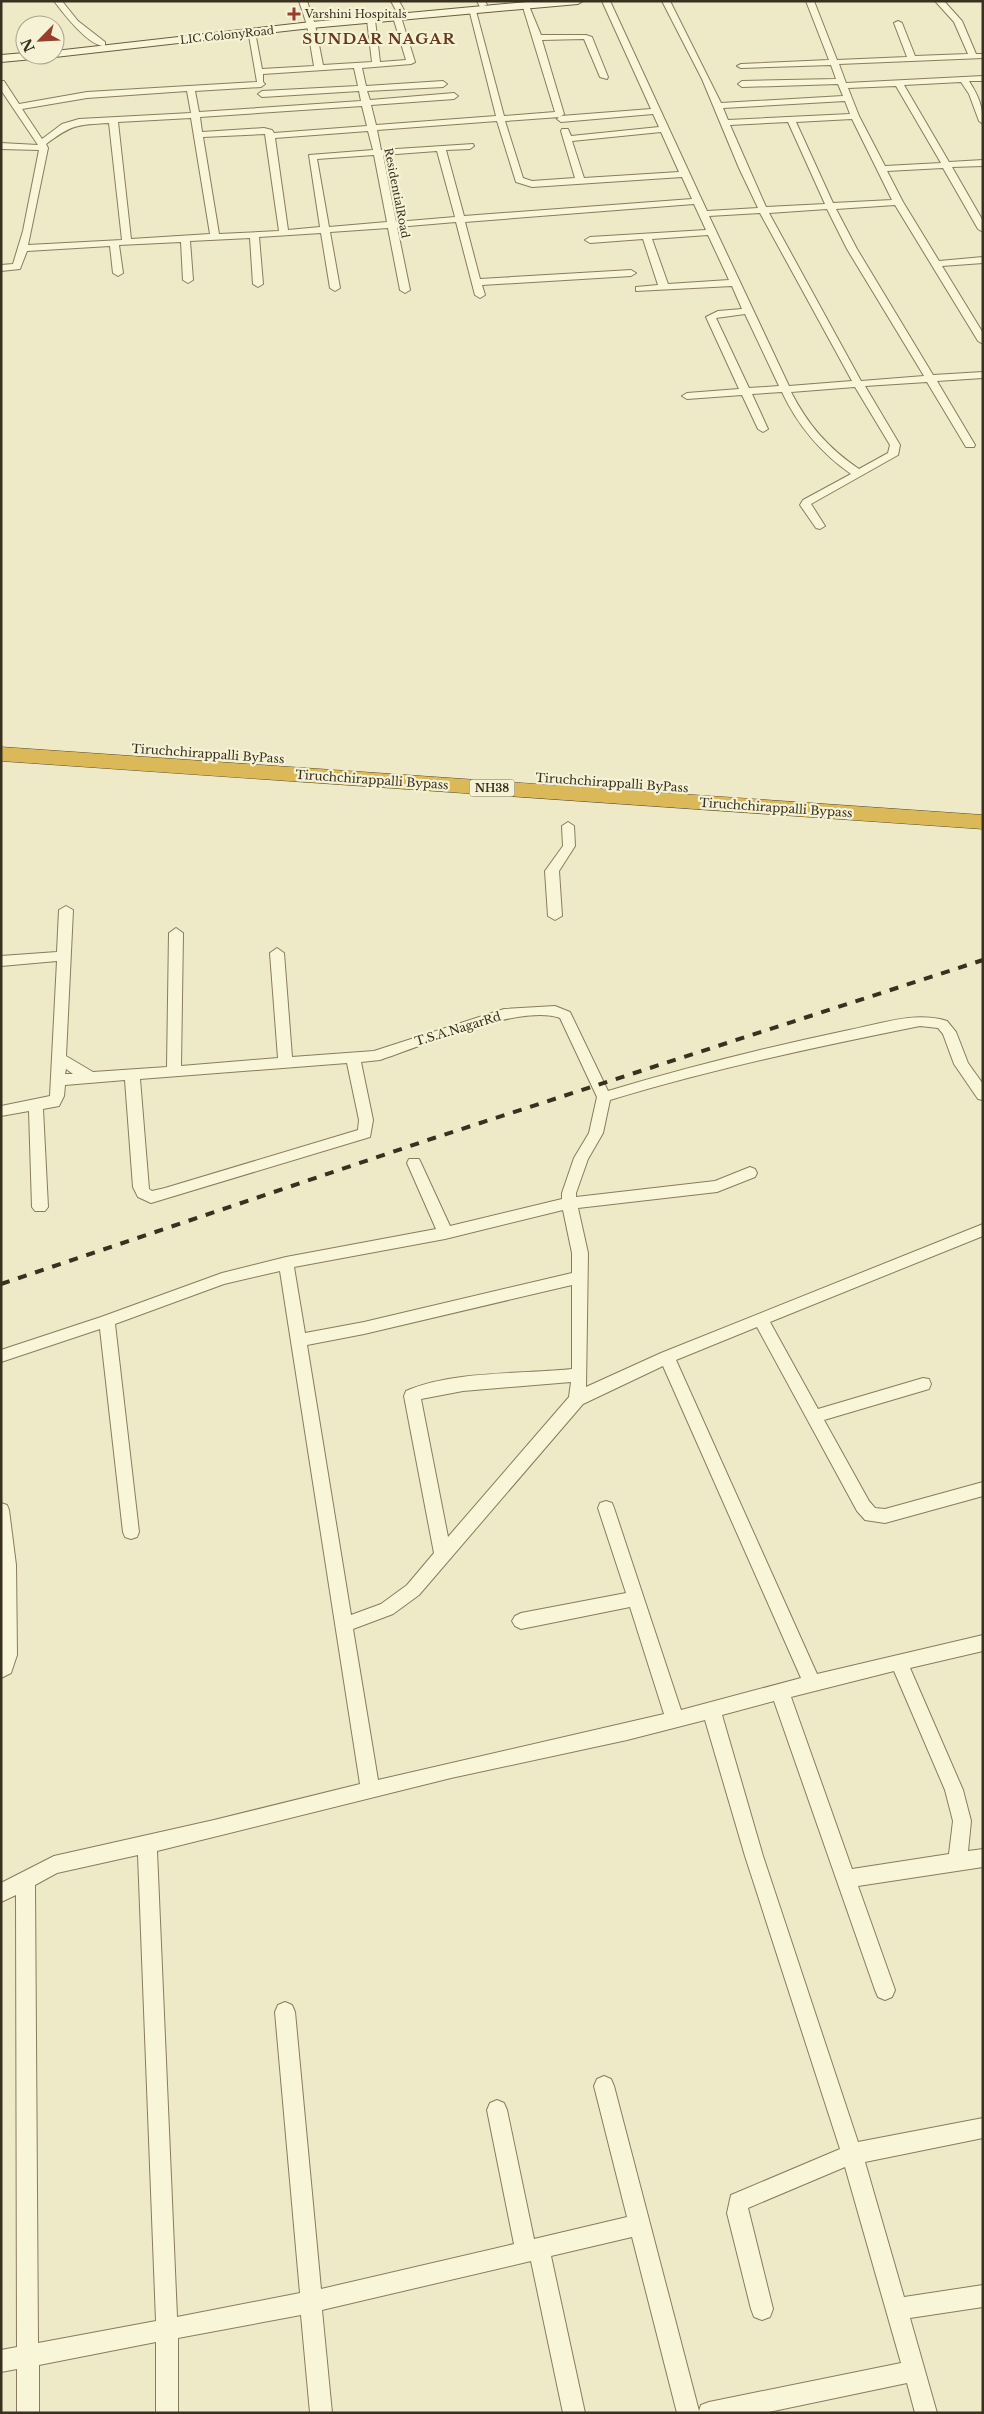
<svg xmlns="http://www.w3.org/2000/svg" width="984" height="2414" font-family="'Libre Baskerville',serif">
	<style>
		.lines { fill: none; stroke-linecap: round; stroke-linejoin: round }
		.street-casing { stroke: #897c5c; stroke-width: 2 }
		.secondary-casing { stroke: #6b5d3f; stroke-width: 2 }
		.highway-casing { stroke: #574930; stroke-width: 1 }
		.street { fill: #f8f5d9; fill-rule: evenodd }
		.secondary { fill: #f8f5d9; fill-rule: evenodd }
		.highway { fill: #dbb958; fill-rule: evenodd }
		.rail { stroke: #39301f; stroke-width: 4; stroke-dasharray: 9 9; stroke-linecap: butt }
		.poi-dot { fill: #973e2c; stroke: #f5f2d5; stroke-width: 2 }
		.labels { text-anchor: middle; stroke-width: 4.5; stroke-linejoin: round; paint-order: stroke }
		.far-poi-label { font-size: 11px; fill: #39301f; stroke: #f5f2d5; text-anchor: start }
		.far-street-label { font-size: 11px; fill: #39301f; stroke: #f5f2d5 }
		.shield { fill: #f5f2d5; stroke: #716a56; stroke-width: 1 }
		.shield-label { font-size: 11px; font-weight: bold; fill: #39301f }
		.street-label { font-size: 12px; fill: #39301f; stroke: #f5f2d5 }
		.far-district-label { font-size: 15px; font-weight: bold; letter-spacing: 1px; fill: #653a1f; stroke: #f5f2d5 }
	</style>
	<rect width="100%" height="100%" fill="#eee9c6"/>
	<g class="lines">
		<!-- street casing -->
		<g class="street-casing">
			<path id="street" d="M54 1H62L78 21 105 42V46C89 47 63 13 54 1Z
				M299 1H307L315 25 323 65 372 62 367 20 371 18 375 20 380 62 406 60 393 17 397 15 401 17 415 62 411 64 362 68 366 86 443 81 447 84 443 87 367 91 370 100 454 93 458 96 454 99 371 105 376 125 496 116 469 9 476 11 504 116 555 112 522 4 529 6 541 35H586L592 37 608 77 607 79 600 77 584 39 542 40 564 114 560 117 505 121 523 178 532 181 575 178 561 131 562 129H568L571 136 659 127 653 114 561 122 557 119 561 116 651 109 602 1H610L707 211 758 208 739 168 702 79 662 1H670L721 103 843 96 838 84 742 87 738 84 742 81 836 79 831 65 741 68 737 66 741 64 829 60 806 1H814L837 60 907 57 894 23 898 21 902 23 915 56 968 54 954 22 935 1H944L962 21 976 54H983V58L839 64 846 83 983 76V81H969C978 95 983 106 983 124L979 121 969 94 961 82 904 85 949 162 983 160V166L952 167 983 221V232L978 229 943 168 887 171 903 202 939 261 983 257V263L942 266 983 333V344L978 341 895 205 836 209 857 249 933 375 983 372V378L937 381 975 445 974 447H966L927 382 865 386 900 445 898 455 811 504 825 526 820 529 816 528 800 505 803 500 851 474C820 452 798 426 782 392L752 394 768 429 763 432 758 429 742 395 687 399 682 396 687 393 739 389 706 317 718 311 742 309 732 286 636 291V287L658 285 643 239 590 243 585 240 590 237 706 230 694 204 465 222 480 279 631 270 636 273 631 276 482 285 485 295 480 298 475 295 456 222 397 227 410 290 405 293 400 290 388 228 330 232 340 288 335 291 330 288 321 233 259 237 263 284 258 287 253 284 250 238 190 241 193 280 188 283 183 280 181 242 119 245 123 273 118 276 113 273 110 246 27 251 20 269 1 271V265L13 264 23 231 39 150 1 149V143L38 145 1 90V81H4L19 104 87 92 257 82 248 30 255 32 262 69 314 66 307 25ZM354 68 358 86 262 91 258 94 262 97 359 91 361 101 199 112 195 91 261 87 265 84 263 82V74ZM896 86 941 163 885 166 859 116 848 88ZM187 91 191 113 79 119 62 124 42 139 22 109 87 98ZM845 101 850 114 728 120 723 108ZM362 106 367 126 274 133 272 130 264 128 202 132 200 117ZM191 118 210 234 131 239 118 122ZM852 119 892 200 833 203 796 122ZM497 121 516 182 532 187 682 177 692 199 464 216 446 150 470 149 474 146 473 144 381 150 377 130ZM788 122 825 204 766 207 730 125ZM109 123 122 240 28 245 48 148 46 144C73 124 76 125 109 123ZM368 131 373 150 309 155 320 227 288 230 275 138ZM661 132 679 172 584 178 572 141ZM265 134 279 231 219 234 203 137ZM437 151 455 217 396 222 383 155ZM374 155 387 222 329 227 317 159ZM827 209 847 249 924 376 861 381 769 213ZM760 213 852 381 789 386 709 216ZM708 235 729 280 668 284 652 239ZM745 314 779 386 749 388 716 318ZM855 387 890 445 888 453 859 469C828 448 808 425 791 392Z
				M391 1H399L405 12 404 14H398Z
				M477 1H485L487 5 480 7Z
				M568 822 574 826 575 846 559 871 562 916 555 920 548 916 545 871 563 846 562 826Z
				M66 906 73 910 66 1056 93 1072 167 1067 169 933 176 928 183 933 181 1066 278 1058 270 953 277 948 284 953 292 1057 374 1051 504 1009 555 1006 570 1012 608 1091C688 1067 768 1047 849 1030 881 1024 915 1011 947 1021L956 1032 968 1063 983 1084V1100L978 1099 954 1064 943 1034 938 1028 920 1026C816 1047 712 1069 610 1100L603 1133 588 1159 576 1193V1197L715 1181 750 1167 755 1169 757 1173 755 1177 717 1192 578 1208 588 1253 586 1387 661 1353 983 1224V1236L770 1322 818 1409 923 1378 929 1379 931 1384 929 1389 824 1420 869 1501 875 1508 885 1509 983 1482V1496L885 1523 865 1520 857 1511 757 1327 676 1360 817 1674 983 1635V1651L910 1668 963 1790 971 1821 968 1851 983 1849V1867L858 1886 895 1990 892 1997 885 2000 878 1997 875 1990 774 1701 722 1715 763 1856 858 2142 983 2118V2138L865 2162 904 2297 983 2285V2307L910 2318 937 2413H915L907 2383 764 2413H677L632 2237 551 2256 585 2413H563L531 2261 322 2310 332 2413H310L301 2315 178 2338V2413H156V2342L39 2365V2413H17V2369L1 2372V2350L17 2347 16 1895 1 1902V1883L54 1856 214 1820 360 1784 280 1271 224 1284 115 1324 139 1532 137 1537 131 1539 125 1537 123 1532 100 1329 1 1362V1350L101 1317 222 1273 286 1257 436 1229 407 1163 409 1159H419L421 1163 450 1226 562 1199V1193L574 1158 589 1133 597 1097 560 1018C522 1003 420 1047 380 1060L361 1062 373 1120 370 1137 151 1203 138 1197 133 1187 125 1080 65 1085 64 1096 59 1106 43 1109 48 1207 45 1211H35L32 1207 29 1111 1 1116V1106L50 1096 57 961 1 966V956L57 952 59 910ZM347 1063 359 1120 358 1130 165 1188 152 1191 149 1189 140 1079ZM66 1069 73 1074H65ZM563 1210 572 1253V1273L364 1322 305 1333 294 1267 445 1239ZM572 1285V1369C522 1374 452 1371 406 1391L404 1396 434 1553 407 1585 381 1604 351 1615 307 1345 364 1334ZM663 1366 801 1678 681 1710 614 1508 612 1503 606 1501 600 1503 598 1508 626 1593 521 1613 515 1616 512 1621 515 1626 521 1629 630 1607 664 1714 378 1780 353 1629 393 1614 419 1595 583 1404ZM571 1382 569 1397 448 1537 421 1399 463 1391ZM894 1671 945 1790 953 1821 949 1854 852 1869 791 1697ZM705 1720 745 1856 840 2149 731 2195 727 2213 751 2309 754 2317 762 2320 770 2317 773 2309 748 2208 845 2167 901 2363 709 2402 701 2405 699 2411 614 2086 611 2079 604 2076 597 2079 594 2086 627 2217 534 2239 507 2110 504 2103 497 2100 490 2103 487 2110 514 2244 321 2289 295 2012 292 2005 285 2002 278 2005 275 2012 300 2293 177 2317 157 1851 451 1778 627 1740ZM138 1855 156 2321 38 2343 35 1885 57 1873Z
				M1 1503 7 1505 9 1510 16 1565 17 1655 11 1673 1 1678Z"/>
		</g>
		<!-- secondary casing -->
		<g class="secondary-casing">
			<path id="secondary" d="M538 1H583L578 4 311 28 55 57 50 55H55V51L311 22Z
				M25 53V55H50L44 58 1 62V55Z"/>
		</g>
		<!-- highway casing -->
		<g class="highway-casing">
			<path id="highway" d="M1 747 983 815V829L1 761Z"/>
		</g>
		<!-- street -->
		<use href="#street" class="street"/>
		<!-- secondary -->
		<use href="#secondary" class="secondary"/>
		<!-- highway -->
		<use href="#highway" class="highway"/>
		<!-- rail -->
		<path class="rail" d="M1 1284 434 1138 983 960"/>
	</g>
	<!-- markers -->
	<path class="poi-dot" d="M291.5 6.5h5v5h5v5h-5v5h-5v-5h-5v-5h5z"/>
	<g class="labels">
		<!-- far-poi labels -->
		<g class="far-poi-label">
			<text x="305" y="18">Varshini Hospitals</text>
		</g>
		<!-- far-street labels -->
		<g class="far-street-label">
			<text transform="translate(227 35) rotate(-6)" y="4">LIC ColonyRoad</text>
			<text transform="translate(397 193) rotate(79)" y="4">ResidentialRoad</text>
		</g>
		<!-- shield labels -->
		<rect class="shield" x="469.5" y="779.5" width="45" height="17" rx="4"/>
		<g class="shield-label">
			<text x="492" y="792">NH38</text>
		</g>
		<!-- street labels -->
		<g class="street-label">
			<text transform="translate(208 754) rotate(4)" y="4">Tiruchchirappalli ByPass</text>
			<text transform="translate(372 780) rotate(4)" y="4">Tiruchchirappalli Bypass</text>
			<text transform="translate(612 783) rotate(4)" y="4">Tiruchchirappalli ByPass</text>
			<text transform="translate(776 808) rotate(4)" y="4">Tiruchchirappalli Bypass</text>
			<text transform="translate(458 1029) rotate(-17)" y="4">T.S.A.NagarRd</text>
		</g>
		<!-- far-district labels -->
		<g class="far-district-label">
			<text x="379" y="44">SUNDAR NAGAR</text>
		</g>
	</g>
	<!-- border -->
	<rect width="984" height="2414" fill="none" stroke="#39301f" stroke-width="5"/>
	<!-- north arrow -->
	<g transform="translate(40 40) rotate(246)"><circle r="24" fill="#f5f2d5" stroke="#aaa48c"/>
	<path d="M0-4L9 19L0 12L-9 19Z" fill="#973e2c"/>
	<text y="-8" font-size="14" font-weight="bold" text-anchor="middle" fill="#39301f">N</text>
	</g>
</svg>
